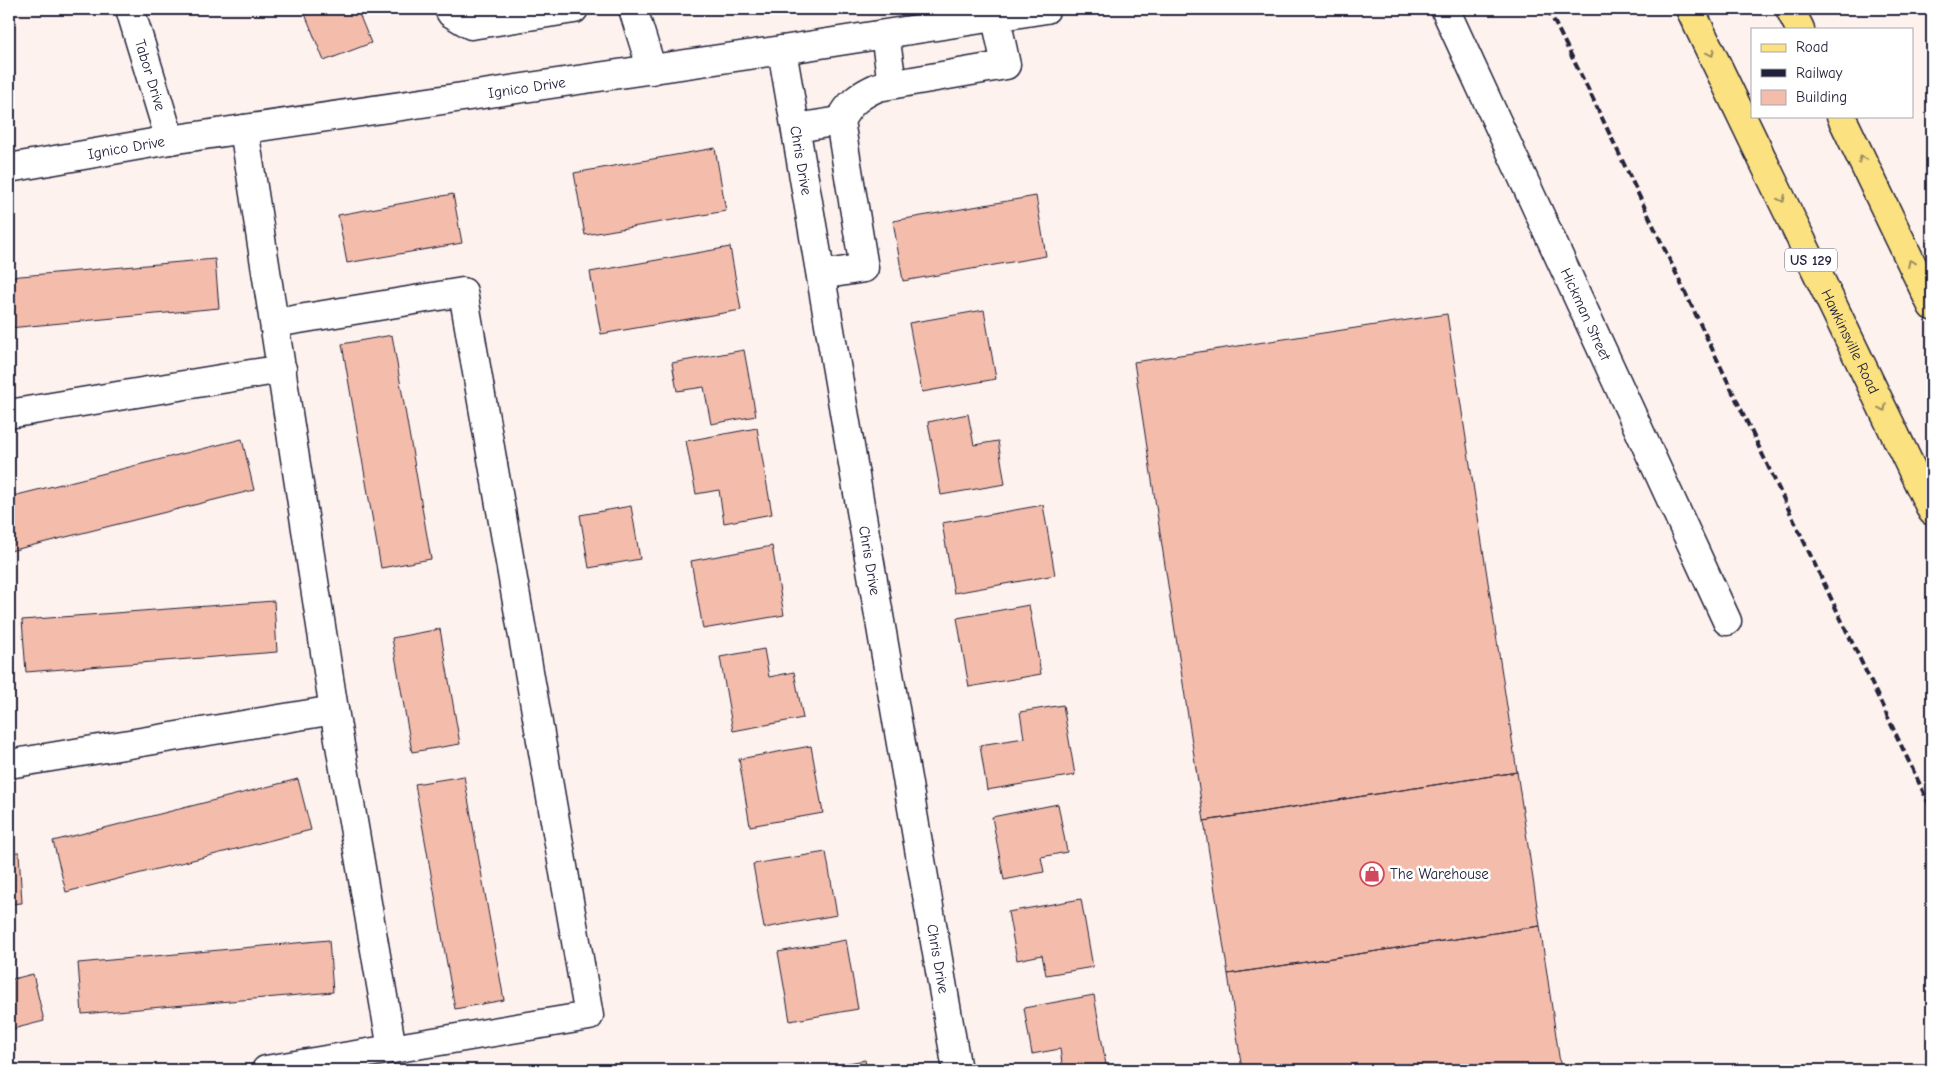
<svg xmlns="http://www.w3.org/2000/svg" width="1941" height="1079" font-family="'Comic Neue',sans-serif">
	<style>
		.building { fill: #f4bcab; stroke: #22223b }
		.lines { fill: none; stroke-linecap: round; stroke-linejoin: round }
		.minor-casing { stroke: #22223b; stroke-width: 31 }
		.major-casing { stroke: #22223b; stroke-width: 31 }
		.minor { stroke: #fff; stroke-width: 28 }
		.major { stroke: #fbe180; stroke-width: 28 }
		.rail { stroke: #22223b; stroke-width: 4; stroke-dasharray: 8 4; stroke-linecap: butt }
		.oneway { stroke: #998b61 }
		.labels { text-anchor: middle; stroke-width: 5; stroke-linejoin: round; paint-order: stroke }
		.shield { fill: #fff; stroke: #646476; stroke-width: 1 }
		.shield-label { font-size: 14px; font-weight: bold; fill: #22223b }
		.street-label { font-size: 15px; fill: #22223b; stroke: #fff }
		.poi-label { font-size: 15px; fill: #22223b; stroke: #fff; text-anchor: start }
	</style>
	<rect width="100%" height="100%" fill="#fdf2ee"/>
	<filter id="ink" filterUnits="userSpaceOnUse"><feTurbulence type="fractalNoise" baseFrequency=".02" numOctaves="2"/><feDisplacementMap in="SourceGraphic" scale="10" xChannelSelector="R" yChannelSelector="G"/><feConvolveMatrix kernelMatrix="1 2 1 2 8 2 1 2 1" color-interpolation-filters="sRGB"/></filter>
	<g filter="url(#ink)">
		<!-- building -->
		<path class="building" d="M303 9H357L371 43 324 61Z
			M715 148 726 211 585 235 574 173Z
			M453 194 462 243 347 263 338 215Z
			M1036 196 1046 256 903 281 893 221Z
			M730 247 741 310 601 334 590 272Z
			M215 259 219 308 9 328V277Z
			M984 310 996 379 922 392 909 323Z
			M1447 314 1517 772 1204 821 1134 362Z
			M392 335 431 559 381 568 342 344Z
			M744 350 756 416 711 424 704 387 677 391 672 363Z
			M968 414 974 445 998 441 1005 484 941 495 928 422Z
			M757 428 772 514 724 523 719 490 696 494 686 441Z
			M242 439 254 490 10 551 9 497Z
			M1043 505 1055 575 954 593 942 523Z
			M631 506 640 559 589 568 580 515Z
			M772 546 784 615 703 629 691 561Z
			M274 601 277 652 26 672 22 620Z
			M1029 605 1041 674 969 687 957 618Z
			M440 629 460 744 412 752 392 638Z
			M764 649 769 677 794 672 803 718 733 731 720 657Z
			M1063 705 1075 775 987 790 980 745 1024 738 1020 712Z
			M811 746 823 813 750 826 739 759Z
			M1517 772 1540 926 1228 974 1204 821Z
			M464 776 504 1000 455 1009 415 784Z
			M298 779 311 830 66 892 53 841Z
			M1058 804 1067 852 1041 857 1044 872 1004 880 992 817Z
			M19 852 22 903 9 904V853Z
			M826 852 837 915 764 928 753 864Z
			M1081 899 1093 967 1046 975 1042 955 1017 960 1008 912Z
			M1540 926 1561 1070H1242L1228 974Z
			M329 940 333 992 82 1014 78 963Z
			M846 940 858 1009 790 1021 778 952Z
			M33 974 44 1021 9 1030V980Z
			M1094 995 1106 1065 1063 1070 1060 1049 1032 1054 1024 1008Z
			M865 1060 867 1070H808Z"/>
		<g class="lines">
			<!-- minor casing -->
			<g class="minor-casing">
				<g id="minor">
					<path id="s1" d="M130 9 170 140"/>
					<path d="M449 9 451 13 471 25 574 9"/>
					<path d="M633 9 652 70"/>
					<path id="s2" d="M1445 9 1727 621"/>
					<path d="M885 35 892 83"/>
					<path id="s3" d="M782 50 957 1070"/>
					<path d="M796 128 840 121"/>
					<path d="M244 129 334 710 392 1049"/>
					<path id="s4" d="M9 168 170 140 782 50 1046 9"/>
					<path d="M821 275 864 268 840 121C849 103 860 95 878 87L1006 65 994 9"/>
					<path d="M9 414 282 369"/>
					<path d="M9 764 334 710"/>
					<path d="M266 1070 589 1016 463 292 275 323"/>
				</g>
			</g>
			<!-- major casing -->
			<g class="major-casing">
				<g id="major">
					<path id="s5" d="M1690 9 1932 511"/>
					<path d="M1790 9 1800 29"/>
					<path d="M1841 116 1932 306"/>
				</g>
			</g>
			<!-- minor -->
			<use href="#minor" class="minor"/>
			<!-- major -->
			<use href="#major" class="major"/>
			<!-- rail -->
			<path class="rail" d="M1548 9 1592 97 1932 810"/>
		</g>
		<!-- one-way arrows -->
		<defs><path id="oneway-chevron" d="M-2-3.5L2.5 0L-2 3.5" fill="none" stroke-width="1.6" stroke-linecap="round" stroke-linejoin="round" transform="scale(1.25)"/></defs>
		<g class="oneway">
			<use href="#oneway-chevron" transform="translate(1711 53) rotate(64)"/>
			<use href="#oneway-chevron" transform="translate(1862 159) rotate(-115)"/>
			<use href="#oneway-chevron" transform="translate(1782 199) rotate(64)"/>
			<use href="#oneway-chevron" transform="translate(1911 263) rotate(-116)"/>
			<use href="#oneway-chevron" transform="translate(1883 408) rotate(64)"/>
		</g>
	</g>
	<!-- icons -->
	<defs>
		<g id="shop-ring" transform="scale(1.25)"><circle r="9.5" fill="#fff" stroke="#d1495b" stroke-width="1.5"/><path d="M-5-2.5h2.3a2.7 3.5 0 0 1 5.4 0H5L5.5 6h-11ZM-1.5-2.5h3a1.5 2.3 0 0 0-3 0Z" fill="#d1495b"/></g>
	</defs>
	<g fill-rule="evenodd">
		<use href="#shop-ring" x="1372" y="874"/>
	</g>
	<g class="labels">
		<!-- shield labels -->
		<rect class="shield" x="1785" y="248.5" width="52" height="23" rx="4"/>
		<g class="shield-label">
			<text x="1811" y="265">US 129</text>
		</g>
		<!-- street labels -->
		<g class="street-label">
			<text dy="5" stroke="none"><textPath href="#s1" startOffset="69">Tabor Drive</textPath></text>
			<text dy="5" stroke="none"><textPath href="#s4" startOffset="524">Ignico Drive</textPath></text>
			<text dy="5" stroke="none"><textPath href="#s4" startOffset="119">Ignico Drive</textPath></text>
			<text dy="5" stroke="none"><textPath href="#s3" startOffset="112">Chris Drive</textPath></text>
			<text dy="5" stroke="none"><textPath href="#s2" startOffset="336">Hickman Street</textPath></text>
			<text dy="5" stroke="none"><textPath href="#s5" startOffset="369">Hawkinsville Road</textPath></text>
			<text dy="5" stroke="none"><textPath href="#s3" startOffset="518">Chris Drive</textPath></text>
			<text dy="5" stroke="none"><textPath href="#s3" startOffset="922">Chris Drive</textPath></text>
		</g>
		<!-- poi labels -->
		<g class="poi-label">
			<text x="1390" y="879">The Warehouse</text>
		</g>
	</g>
	<!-- margin -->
	<rect width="1941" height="1079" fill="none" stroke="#fff" stroke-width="30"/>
	<rect x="15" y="15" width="1911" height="1049" fill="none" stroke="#22223b" stroke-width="2" filter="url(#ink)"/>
	<!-- legend -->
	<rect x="1751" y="28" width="162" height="90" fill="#ffffff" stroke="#a7a7b1"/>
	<rect x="1761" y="44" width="25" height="8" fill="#fbe180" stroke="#a7a7b1"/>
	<text x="1796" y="52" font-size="15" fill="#22223b">Road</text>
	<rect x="1761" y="69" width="25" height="8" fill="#22223b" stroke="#a7a7b1"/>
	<text x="1796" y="78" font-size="15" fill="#22223b">Railway</text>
	<rect x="1761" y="90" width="25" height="15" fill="#f4bcab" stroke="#a7a7b1"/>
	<text x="1796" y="102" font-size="15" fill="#22223b">Building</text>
</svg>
